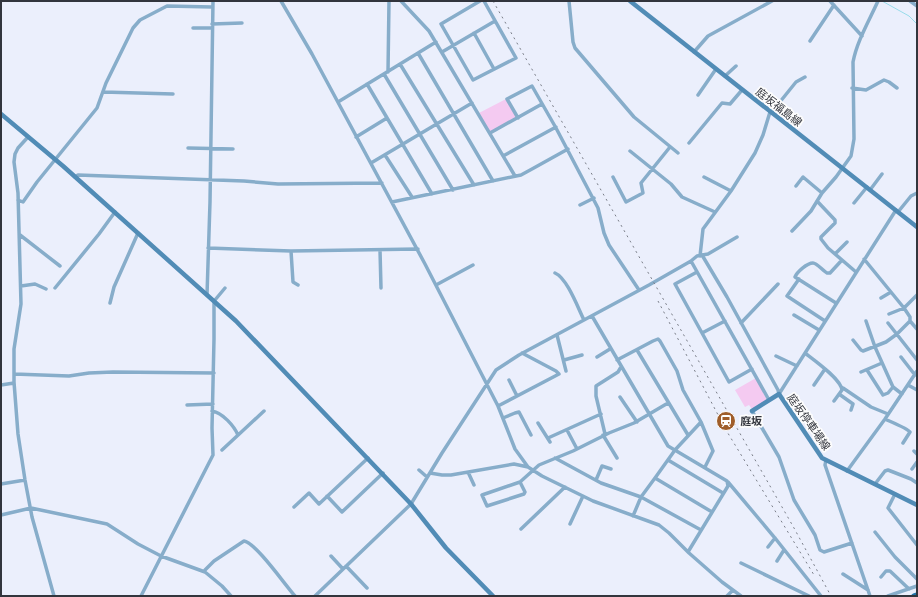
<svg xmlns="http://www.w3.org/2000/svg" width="918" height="597" font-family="Arial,'Noto Sans JP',sans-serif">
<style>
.green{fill:#f4caf1}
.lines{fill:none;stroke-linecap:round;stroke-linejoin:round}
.stream{stroke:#98dbea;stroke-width:1}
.street{stroke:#87adca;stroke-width:3.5}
.secondary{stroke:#518cb6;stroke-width:4.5}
.primary{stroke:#2173a7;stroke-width:5.5}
.rail{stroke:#7a7e88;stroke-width:1;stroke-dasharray:2 4;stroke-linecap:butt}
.labels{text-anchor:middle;stroke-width:3.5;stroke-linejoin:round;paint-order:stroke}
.street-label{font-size:11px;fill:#32353d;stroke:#fdfdfd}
.poi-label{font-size:11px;font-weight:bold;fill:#32353d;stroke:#fdfdfd;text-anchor:start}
</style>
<rect width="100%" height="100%" fill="#ebeffc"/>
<path class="green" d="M506 99 516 117 490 132 479 113Z
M756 378 767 400 752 409 749 405 745 407 735 390Z"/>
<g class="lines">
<path class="stream" d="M882 1 909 16 917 24"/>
<path class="street" d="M281 1 312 54 425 264 498 406 515 449 528 467
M401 1 429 31 515 176
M480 1 441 24 473 80 516 58 484 1
M569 1 573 42 575 48 634 117 678 153
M830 1 862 36
M910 1 917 6
M212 24 242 23
M193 28H212
M474 33 494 69
M810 41 834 5
M442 52 495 21
M694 52 708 36 772 1
M418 53 493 181
M400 64 474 185
M388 72 389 1
M384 74 453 190
M725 76 736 66
M367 84 432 194
M852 88 866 90 884 80 889 82 897 88
M103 92 173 94
M698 95 716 69
M338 102 436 42
M771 113 796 82 805 77
M518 118 507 99 532 86 556 128 598 208 604 233 609 245 639 290
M490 133 542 104
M28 137 18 148 15 154 14 162 18 193 21 304 14 349V382L18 434 25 480 32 517 54 596
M356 137 387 118
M689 143 722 103 730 104 742 90
M188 148 233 149
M630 151 671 184 682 197 715 212
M385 155 412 197
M503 156 556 127
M371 163 472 103
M75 177 78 175 244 181 278 184 382 183
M613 177 626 202 643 193 641 183 670 147
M704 177 731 191
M796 186 803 177 822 193
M870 190 882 174
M18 200 23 202 37 182 97 108 106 83 133 28 140 20 167 6 212 7
M817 201 835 220V223L821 237V239L828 248 856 272
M392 202 521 175 532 169 568 149
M854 203 867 187
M580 205 594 198
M898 212 911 196 917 193
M792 231 811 211 822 193 836 177 851 156 854 139 853 62C857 41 869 21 878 1
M20 235 60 266
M208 248 291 251 418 249
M380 250 381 288
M291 251 293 282 298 285
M835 254 847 242
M702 255 727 297 778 390 779 394
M700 256 703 229 731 191 755 153 763 135 770 112
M864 259 904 308 910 317V321
M691 261 697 256 708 254 737 237
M697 272 675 284 729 382 752 369
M555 273C567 278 578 308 584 320
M799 279 787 296 825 321
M436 285 473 265
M21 286 35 284 46 289
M55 288 99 234 115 212
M207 295 210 202 213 1
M881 298 891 292
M110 303 114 287 138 233
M836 303 795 277C797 272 807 263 813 263 817 263 823 271 827 273H830L842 260
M889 314 904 308 917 295
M794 315 819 330
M592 316 668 446 727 481 728 486 688 552
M866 321 875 347 893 387 902 394
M741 323 778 284
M888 323 917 360
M702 333 725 321
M557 335 566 371
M853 340 861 350 863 351 886 342 897 334 910 321 917 329
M637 350 688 435
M805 353C814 360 841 379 842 390L834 401
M776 356 797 366
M597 357 610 349
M901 357 915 375
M564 360 582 355
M617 360 653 341 658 339 660 341 677 371 683 390 701 422 713 451 705 467
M867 370 883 395 888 393 893 387
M861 372 882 363
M14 374 69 376 89 373 113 372 214 373
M509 380 517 396
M1 385 14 383
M814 385 825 369
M908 385 917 390
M843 388 871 407 888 414
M779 394 896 210
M839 394 853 404 851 410
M620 397 637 422
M187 405 213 404
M498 406 559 374 556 371 522 353
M212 411C223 413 234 426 238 435
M752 411 779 457 794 500 815 535 820 550 824 552 852 543
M503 418 515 413 519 412 531 435
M885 419C891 422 907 428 910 432L903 443
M538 423 550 442
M567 430 577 449
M605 434 596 396V386L618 372 621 367
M603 435 617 458
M548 438 601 414
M222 450 264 411
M914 451 917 454
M555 458 601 483 641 497 701 530
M668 460 723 493
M826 460 825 465 870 596
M912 469 917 462
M419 470 427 477
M847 471 885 419 917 371
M468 472 474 485
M430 473 442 475H451L514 464 528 467 542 476 593 501 659 525 669 533 689 553 722 582 741 596
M655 478 712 512
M596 480 602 466 611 469
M520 482 525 492 524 494 487 506 482 495 520 482 539 465 573 451 609 433 634 423 668 403
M728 482 775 538 821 596
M1 484 25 480
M875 484 885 471 888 470 911 479 917 483
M895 494 888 508 917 545
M327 496 342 512 383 473
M294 507 309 493 319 504 368 458
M1 515 31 508 107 524 138 544 161 556 205 572
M633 516 641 497 655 478 675 450 701 422
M570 524 583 496
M521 529 565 487
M875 532 895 557 917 579
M768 547 775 538
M331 556 343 569
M777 561 784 550
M741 563 809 596
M346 566 367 588
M843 574 868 590
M881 577 886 571H890L909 589
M141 596 213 455 212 428 214 339V304L215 300 225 288
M231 596 222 586 205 572V570L214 561 244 541C256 543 285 585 295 596
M315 596 411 504 442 453 496 370 519 355 649 285 691 261 769 400
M727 596 733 590
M888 596 917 586"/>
<path class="secondary" d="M630 1 917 227
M1 114 63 166 236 321 411 504 446 548 493 596
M752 411 779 394 822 458 917 505"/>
<path class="primary" d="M914 596 917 595"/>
<path class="rail" d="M493 1 794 528 831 596
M658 301 726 430 814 575"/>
</g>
<defs>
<symbol id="station-disc" viewBox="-11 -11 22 22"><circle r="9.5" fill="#9f5d2a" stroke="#fdfdfd"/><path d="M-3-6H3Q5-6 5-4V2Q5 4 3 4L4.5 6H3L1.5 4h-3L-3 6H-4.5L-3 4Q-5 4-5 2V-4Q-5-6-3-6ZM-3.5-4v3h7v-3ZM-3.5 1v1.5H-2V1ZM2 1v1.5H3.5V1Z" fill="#fff"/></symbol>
</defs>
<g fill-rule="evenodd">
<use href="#station-disc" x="715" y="410" width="22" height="22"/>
</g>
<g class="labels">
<g class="street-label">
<text transform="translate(779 107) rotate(38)" y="4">庭坂福島線</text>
<text transform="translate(809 422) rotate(55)" y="4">庭坂停車場線</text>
</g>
<g class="poi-label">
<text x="740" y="425">庭坂</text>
</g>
</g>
<rect width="918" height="597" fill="none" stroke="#32353d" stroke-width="4"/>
</svg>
